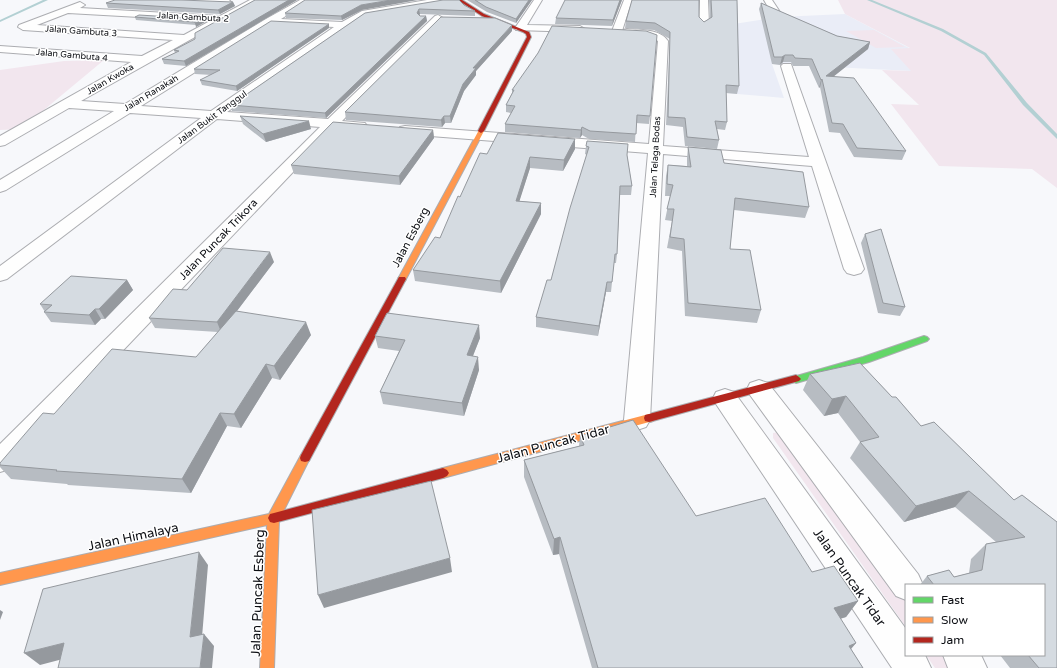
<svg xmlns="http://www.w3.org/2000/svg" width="1057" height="668" font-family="'Varela Round',sans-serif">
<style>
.built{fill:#eaedf7}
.green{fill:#f2e6ee}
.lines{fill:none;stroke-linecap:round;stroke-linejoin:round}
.stream{fill:#b3d0d3;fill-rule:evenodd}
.street-casing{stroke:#acadb1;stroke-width:2}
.fast-casing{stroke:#acadb1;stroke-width:2}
.slow-casing{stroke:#acadb1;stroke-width:2}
.jam-casing{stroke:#acadb1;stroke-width:2}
.street{fill:#fefefe;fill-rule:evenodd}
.fast{fill:#63d668;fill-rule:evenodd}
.slow{fill:#ff974d;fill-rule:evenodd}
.jam{fill:#b3261e;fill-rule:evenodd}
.wall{fill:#b7bcc2}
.shaded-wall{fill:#95999e}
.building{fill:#d5dbe1;stroke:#95999e}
.labels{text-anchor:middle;stroke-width:3;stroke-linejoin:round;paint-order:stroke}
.far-street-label{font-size:9px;fill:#0c0e13;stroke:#fff}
.street-label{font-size:11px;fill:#0c0e13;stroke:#fff}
.near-street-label{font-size:13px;fill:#0c0e13;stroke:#fff}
</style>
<rect width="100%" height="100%" fill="#f7f8fb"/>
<path class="built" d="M845 14 911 49H892L912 71 772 64 784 98 726 93V96L675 91 734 24 779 17Z"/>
<path class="green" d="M838 0H1057V188L1032 169 939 166 891 104 919 105 882 70 911 71 891 49 910 48 845 14Z
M874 30 905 47 876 48 846 31Z
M104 60 21 129 0 130V70L64 61Z
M779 432 784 435 906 601V627L773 438V433Z
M926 655H945L955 668H935Z"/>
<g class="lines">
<path class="stream" d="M43 0H48L0 22V20Z
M867 0H872L943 29 986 53 1027 103 1057 134V139L1023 105 984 55 941 31Z"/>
<defs>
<path id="street" d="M179 0H229L231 2 226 5 183 3Z
M250 0H261L81 101 125 104 266 19 300 0H311L281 19 342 22 362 11 427 0H447L443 3 365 16 227 112 328 119 435 16 438 15 443 18 342 121 365 123 367 126 365 129 360 130 335 128 10 469 0 472V444L320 127 217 119 7 279 0 281V266L201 118 130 113 6 190 0 192V180L114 111 69 108 5 145 0 146V136L131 62 0 52V46L142 56 173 40 23 30 18 27 19 25 80 2 85 5 80 8 220 16ZM68 13 210 21 184 35 37 25ZM272 24 334 27 211 111 141 106Z
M534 0H542L527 25 580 26 585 29 580 32 516 30 515 28Z
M624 0H632L622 31 617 34 612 31Z
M700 0H708L709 24 704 27 699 24Z
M764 0H772L780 12 778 14H772Z
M627 29C641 30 660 29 668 41L663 146 809 157 781 66 783 64H791L864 269 861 273 854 275 847 273 844 269 812 166 663 154 650 420 646 427 637 430 628 427 624 420 648 153 405 134 400 133 398 130 400 127 405 126 649 144 658 41C649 33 634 37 623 34L622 32 623 30Z
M759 380 768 383 918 574 923 585H906V600L896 596 750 395 747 389 750 383Z
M725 389 734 392 906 629V655H925L931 668H892L716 404 713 398 716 392Z
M943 655H981L987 668H948Z"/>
<path id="fast" d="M924 336 927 337 929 339 927 341 869 362 796 383 793 381 791 379 793 377 863 357Z"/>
<path id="slow" d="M479 130 484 131 406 279 405 281H399L398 279Z
M649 414 653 415 654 418 653 421 443 478 439 476 437 473 439 470 443 468Z
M305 454 309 455 310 458 279 520 274 668H260L267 525 0 585V573L269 514 301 455Z"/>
<path id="jam" d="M458 0H462L484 14 529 32 531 37 484 131 481 133 478 131 527 37 526 34 523 32 482 16Z
M399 277H405L406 279 309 461 305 462 301 461 300 458 301 455Z
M796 375 799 377 801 379 799 381 649 422 645 421 644 418 645 415 649 414Z
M443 468 447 470 449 473 447 476 443 478 274 523 270 522 268 518 270 514 274 513Z"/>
</defs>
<use href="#street" class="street-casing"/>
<use href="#fast" class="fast-casing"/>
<use href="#slow" class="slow-casing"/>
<use href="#jam" class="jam-casing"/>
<use href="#street" class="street"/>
<use href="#fast" class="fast"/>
<use href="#slow" class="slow"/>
<use href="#jam" class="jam"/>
</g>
<path class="wall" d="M255 0H297L186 66 164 64 162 59 175 53 174 50 195 39Z
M467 0H532L516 23 487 12Z
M622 0 612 26 555 24 556 18Z
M709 0H737L739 86 737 94 726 93 727 122 725 130 717 129 719 140 717 149 685 146 683 127 666 125 670 39 654 30 625 28 626 21 699 17 704 22 710 18Z
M233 2 235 6 220 14 108 8 106 3Z
M761 3 837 36 870 42 868 49 833 77 906 151 902 160 854 157 840 133 829 132 820 87 819 88 809 66H793L791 62H783L780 65 772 64 759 9Z
M464 5 475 11V16L420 14 419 15 420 16H426L427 21 326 118 232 111 231 105 365 13Z
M362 10 342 20 286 18 285 13Z
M135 17 204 19 205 22 196 27V25L136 20Z
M329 28 237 91 202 85 200 80 212 75 195 74 194 69Z
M512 31 476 71V75L464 91 451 123H445L442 127 346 120 345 112H346V111Z
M512 90 650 116 649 124 636 123 635 142 589 139 582 135 580 138 505 132V124L511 113 506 112V105L512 93Z
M240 116 311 129 266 142 243 124Z
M433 130 434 138 400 185 294 174 291 165Z
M575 139V149L563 171 530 168 519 201 541 203V214L501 293 415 281 413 270 440 238 460 197 487 154Z
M586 146 627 155 632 186 631 195H620L617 254 616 263H614L611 292H606L598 336 536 327V317L551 280 587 155 585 154Z
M688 147 724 163 809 207 805 218 734 210 730 249 761 310 757 323 685 316 682 251 667 248 672 221 665 220 670 196H665L666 176 668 165 687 166V158Z
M865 234 905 307 900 316 878 313 861 243Z
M274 262 237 311 311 335 280 380 272 378 241 428 227 426 191 493 68 485 67 484 11 479 0 467V463L196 357 218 332 155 328 149 318 187 290Z
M127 280 133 290 105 319H101L95 325 51 322 44 312H45L40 304Z
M375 336 480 338 473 356 479 370 464 416 383 404 380 392 399 351 378 348Z
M860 363 892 397H896L921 426 934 422 1014 500 1022 495 1057 522V668H1010L1000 655H1044V585H920L927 576 949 570 954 577 969 573 971 559 986 544 996 542 955 507 904 522 850 458 860 442 838 413 824 416 803 390 810 374Z
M580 436 696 516 812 572 858 601 846 617 840 619 856 643 851 649 863 668H592L559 554 553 555 524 477V460L579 446Z"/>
<path class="shaded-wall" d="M289 0H297L186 66 184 61Z
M391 0H418L362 10 342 20 341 16 361 5Z
M529 0H532L516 23V19Z
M620 0H622L612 26 613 20Z
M233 2 235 6 220 14 218 10Z
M419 9 420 14 418 18 417 13Z
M426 16 427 21 326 118 325 113Z
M204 19 205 22 196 27 195 23Z
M329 24V28L237 91 236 86Z
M512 25V31L476 71V75L464 91 451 123 450 116 463 84 473 68Z
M870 42 868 49 824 84 826 76Z
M785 55 783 62 780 65 782 57Z
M822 79 820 87 819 88 821 80Z
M444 116 445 123 442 127 441 120Z
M309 121 311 129 266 142 263 134Z
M582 127V135L580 138 581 130Z
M433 130 434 138 400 185 399 176Z
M575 139V149L563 171 564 160Z
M530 157V168L516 212V201Z
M541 203V214L501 293 500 281Z
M270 252 274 262 221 332 217 322Z
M127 280 133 290 105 319 99 309Z
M607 282 606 292 598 336 599 326Z
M95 309 101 319 95 325 89 315Z
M306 322 311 335 280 380 274 366Z
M479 325 480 338 468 368 467 355Z
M478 357 479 370 464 416 462 403Z
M266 364 272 378 241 428 234 414Z
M846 396 838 413 824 416 832 399Z
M220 413 227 426 191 493 182 479Z
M969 491 955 507 904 522 916 506Z
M560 537 559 554 553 555 554 539Z
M199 552 208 565 201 649 190 637Z
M450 558 452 572 324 608 318 595Z
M858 601 846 617 822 624 834 608Z
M0 610 3 612 0 620Z
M204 634 214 646 212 668H200Z
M64 643 78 655 40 665 24 653Z
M856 643 843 658 849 646Z"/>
<path class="building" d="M115 0H181L233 2 218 10 106 3Z
M255 0H289L184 61 162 59 179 51 174 50 195 39V33Z
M305 0H391L361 5 341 16 285 13Z
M443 0H459L464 5 475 11 419 9 417 13 420 16H426L325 113 231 105 365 13Z
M475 0H529L516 19 486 7Z
M565 0H620L613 20 556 18Z
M632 0H699V17L704 22 712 17 711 0H737L739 86 726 85 727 122 715 121 719 140 687 137 685 118 668 117 670 32 655 23 626 21Z
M761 3 837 36 870 42 826 76 854 78 906 151 857 148 843 124 832 123 822 79 821 80 812 59 795 58 793 55H785L782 57H774Z
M139 15 204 19 195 23V22L135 17Z
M441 17 495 18 512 25 473 68H476L463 84 450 116H444L441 120 345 112 347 110 346 111Z
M271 21 329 24 236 86 200 80 220 70 194 69Z
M552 26 646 31 657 35 650 116 637 115 636 134 590 131 582 127 581 130 505 124 515 106 506 105 514 90H512L538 53Z
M240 116 309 121 263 134Z
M333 122 433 130 399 176 291 165Z
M498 133 575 139 564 160 530 157 516 201 541 203 500 281 413 270 435 237 440 238 458 196 460 197 480 153 487 154Z
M587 141 628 144 627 155 632 186H620L617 254H615L612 282H607L599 326 536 317 547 280H551L570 208 589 147 586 146Z
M688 147 721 150 724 163 803 172 809 207 735 198 730 249 750 250 761 310 688 303 684 239 670 237 674 209H667L673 185 667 184 668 165 691 167Z
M881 229 905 307 883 303 865 234Z
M223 248 270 252 217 322 149 318 173 289 187 290Z
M71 276 127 280 99 309H95L89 315 44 312 52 305 40 304Z
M236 311 306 322 274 366 266 364 234 414 220 413 182 479 56 471 57 470 0 465V463L43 413 54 414 112 349 196 357Z
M387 313 479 325 467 355 478 357 462 403 380 392 405 340 375 336Z
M860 363 892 397H896L921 426 934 422 1014 500 1022 495 1057 522V668H1039L1028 655H1044V585H934L927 576 949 570 954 577 982 570 986 544 1025 537 969 491 916 506 860 442 879 437 846 396 832 399 810 374Z
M633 420 696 516 765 498 812 572 834 566 858 601 834 608 856 643 849 646 863 668H598L560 537 554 539 524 460 584 445 580 436Z
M431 481 450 558 318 595 312 510Z
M199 552 190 637 204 634 200 668H58L64 643 24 653 43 589Z"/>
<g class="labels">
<g class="far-street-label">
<text transform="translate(193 17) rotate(3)" y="3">Jalan Gambuta 2</text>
<text transform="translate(81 31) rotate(4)" y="3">Jalan Gambuta 3</text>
<text transform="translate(72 55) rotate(5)" y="3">Jalan Gambuta 4</text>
<text transform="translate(110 79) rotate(-30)" y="3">Jalan Kwoka</text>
<text transform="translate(151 93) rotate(-31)" y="3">Jalan Ranakah</text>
<text transform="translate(212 117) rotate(-36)" y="3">Jalan Bukit Tanggul</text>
<text transform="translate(655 157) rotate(-87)" y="3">Jalan Telaga Bodas</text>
</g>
<g class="street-label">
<text transform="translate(410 237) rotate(-62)" y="4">Jalan Esberg</text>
<text transform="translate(218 239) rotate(-46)" y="4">Jalan Puncak Trikora</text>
</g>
<g class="near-street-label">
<text transform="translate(553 443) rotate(-15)" y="5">Jalan Puncak Tidar</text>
<text transform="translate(133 536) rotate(-12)" y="5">Jalan Himalaya</text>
<text transform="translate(850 577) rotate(55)" y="5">Jalan Puncak Tidar</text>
<text transform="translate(257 593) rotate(-88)" y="5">Jalan Puncak Esberg</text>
</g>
</g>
<rect x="905" y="584" width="140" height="72" fill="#ffffff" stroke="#9e9fa1"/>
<rect x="913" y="597" width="20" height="6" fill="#63d668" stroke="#9e9fa1"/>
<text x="941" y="604" font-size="12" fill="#0c0e13">Fast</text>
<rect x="913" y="617" width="20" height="6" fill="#ff974d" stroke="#9e9fa1"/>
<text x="941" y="624" font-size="12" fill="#0c0e13">Slow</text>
<rect x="913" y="637" width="20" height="6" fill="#b3261e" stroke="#9e9fa1"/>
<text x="941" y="644" font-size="12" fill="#0c0e13">Jam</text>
</svg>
